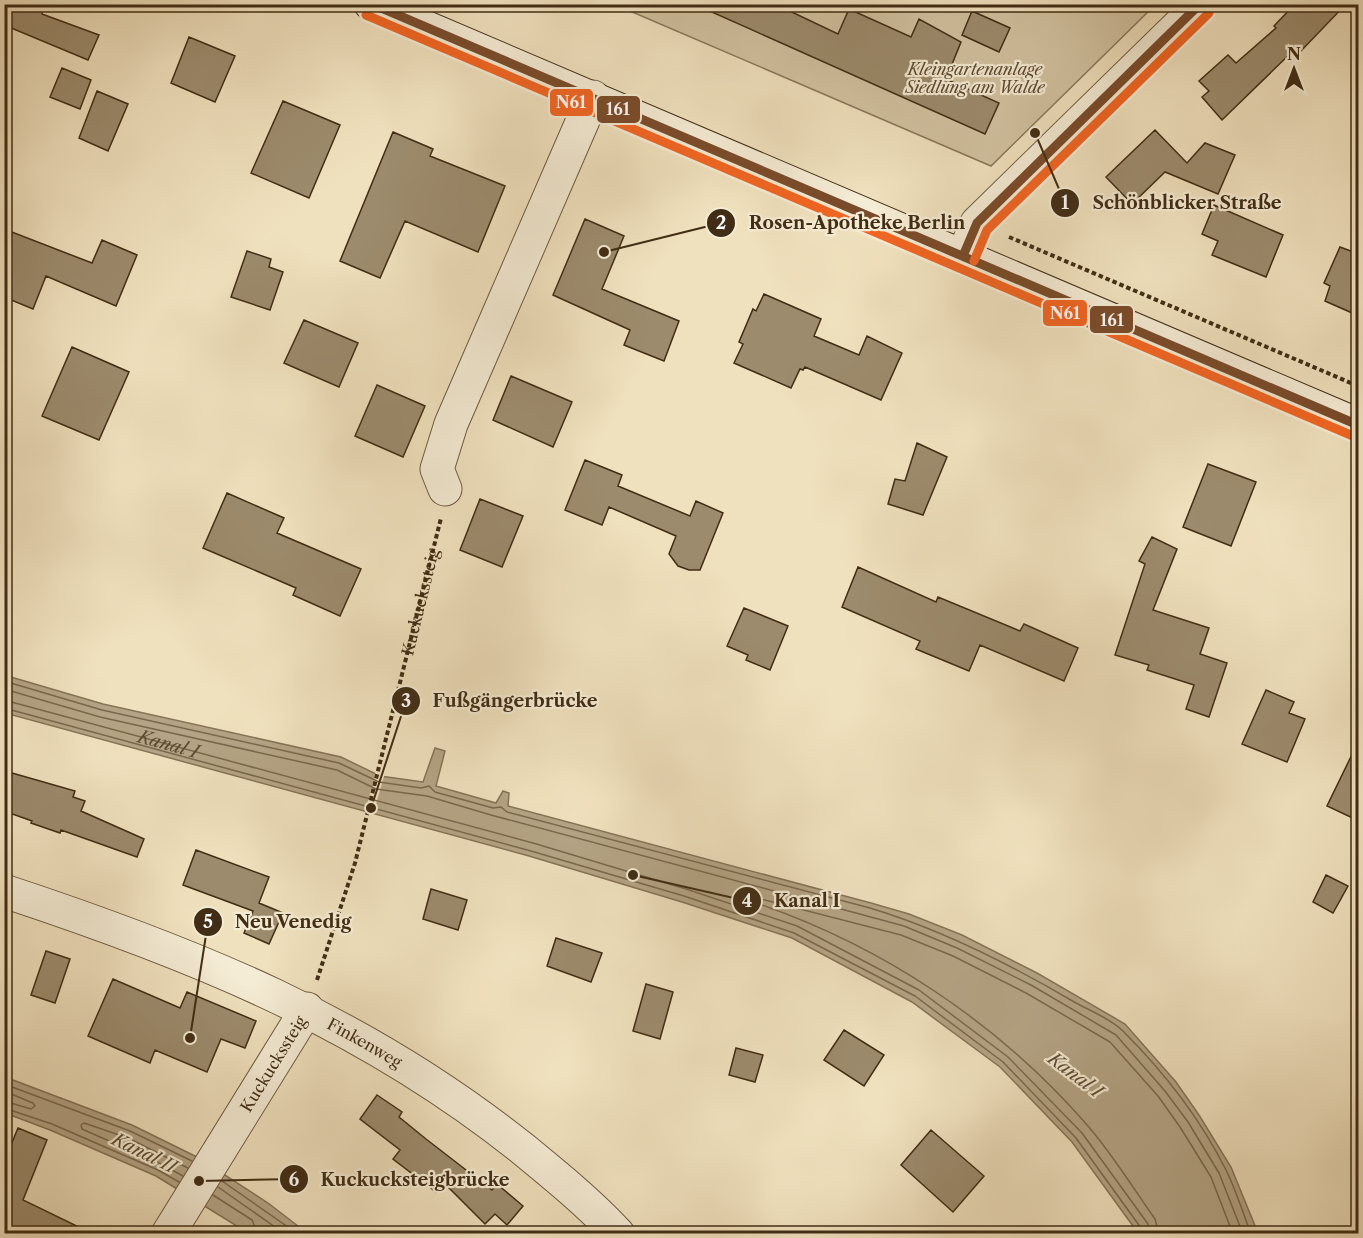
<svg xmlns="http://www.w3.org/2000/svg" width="1363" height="1238" font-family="'Libre Caslon Text',serif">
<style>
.green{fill:#d2c2a1;stroke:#8a785b;stroke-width:1.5}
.water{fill:#b4a485;stroke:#867458;stroke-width:1.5}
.pier{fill:#f0e1be}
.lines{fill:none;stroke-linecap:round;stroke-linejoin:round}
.shore{stroke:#7a684d;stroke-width:1.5}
.building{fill:#9c8b6d;stroke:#412d15;stroke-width:1.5}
.minor-casing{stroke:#6d5a3f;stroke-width:35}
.tertiary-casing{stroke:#6d5a3f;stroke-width:35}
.secondary-casing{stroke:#412d15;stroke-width:35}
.path{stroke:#412d15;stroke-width:4;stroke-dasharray:4.5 3;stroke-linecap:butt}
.minor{stroke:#f5ecd5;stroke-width:33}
.tertiary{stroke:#f5ecd5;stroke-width:33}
.secondary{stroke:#f5ecd5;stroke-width:33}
.bus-1-casing{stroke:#f5ecd5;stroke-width:14}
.bus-2-casing{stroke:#f5ecd5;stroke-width:14}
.bus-1{stroke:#7a4b2a;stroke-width:9}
.bus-2{stroke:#f26522;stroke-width:9}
.labels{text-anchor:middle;stroke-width:4.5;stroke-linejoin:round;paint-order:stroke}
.park-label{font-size:16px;font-style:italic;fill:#5e4b31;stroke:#f5ecd5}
.street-label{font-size:16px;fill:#412d15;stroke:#f5ecd5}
.water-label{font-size:18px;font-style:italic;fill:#5e4b31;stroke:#f5ecd5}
.leader{fill:none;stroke:#412d15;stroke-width:2}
.callout-dot{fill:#412d15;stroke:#f5ecd5;stroke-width:2}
.mark-label{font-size:18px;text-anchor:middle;font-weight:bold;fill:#fff}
.callout-label{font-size:18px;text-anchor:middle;font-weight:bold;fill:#412d15;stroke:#f5ecd5;stroke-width:4.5;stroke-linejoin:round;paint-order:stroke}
.line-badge{stroke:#f5ecd5;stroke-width:2}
.badge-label{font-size:16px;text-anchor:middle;font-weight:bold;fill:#fff}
</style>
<rect width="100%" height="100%" fill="#f0e1be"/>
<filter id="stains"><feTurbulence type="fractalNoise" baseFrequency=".00333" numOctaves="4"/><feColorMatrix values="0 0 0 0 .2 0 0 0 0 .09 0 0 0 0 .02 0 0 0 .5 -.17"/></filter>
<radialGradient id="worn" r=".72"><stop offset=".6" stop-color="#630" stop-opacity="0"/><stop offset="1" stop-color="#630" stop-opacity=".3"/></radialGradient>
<path class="green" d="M616 5H1155L991 166Z"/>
<path class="water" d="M4 675 103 704 341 757 380 776 423 782 435 748 445 751 436 786 496 803 503 791 509 793 508 806 871 903 909 914 962 935 1037 973 1125 1024 1176 1082 1199 1115 1231 1167 1258 1233H1138L1072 1142 1000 1067 912 1002 792 938 682 902 529 856 5 713Z
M5 1077 132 1125 197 1157 268 1203 307 1233H248L156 1176 50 1130 5 1113Z"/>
<path class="pier" d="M376 771 385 773 372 818 364 816Z"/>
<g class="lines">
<g class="shore">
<path d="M4 681 102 710 339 763 379 782 421 788 429 786 435 792 493 808 501 807 507 812 870 908C943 930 1010 964 1076 1003 1091 1011 1111 1019 1123 1031 1163 1071 1201 1120 1226 1170 1236 1190 1243 1213 1251 1234"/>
<path d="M4 689 100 717 337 770 376 789 427 796 491 815 867 916 904 926 957 948 1031 985 1116 1035 1165 1091 1188 1122 1219 1173 1243 1234"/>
<path id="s1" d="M4 700 533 843 686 889 797 926 919 990 1008 1057 1082 1133 1148 1224 1150 1234"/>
<path d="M4 708 531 851 684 896 794 933 915 996 1003 1062 1076 1138 1141 1228 1143 1234"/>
<path d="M4 1084 130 1131 192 1161"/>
<path d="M4 1091 33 1103 35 1106 31 1109 4 1101"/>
<path d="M4 1108 52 1124 158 1170 179 1182"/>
<path d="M183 1176 161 1164 82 1129 81 1125 84 1123 128 1138 188 1168"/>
<path d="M222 1181 298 1234"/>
<path d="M218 1187 285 1234"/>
<path d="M213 1195 252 1220 258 1234"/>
<path d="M1159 1234 1155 1219C1133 1188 1113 1155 1088 1126 999 1023 880 944 750 901L749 896 901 935 953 956 1026 993 1110 1042 1158 1096 1180 1127 1211 1177 1233 1234"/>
</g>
</g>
<path class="building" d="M4 4H46L42 14 99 35 88 60 4 25Z
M694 4H775L838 34 849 9 911 37 919 19 961 42 946 79 999 103 985 134Z
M1295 4H1346L1300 52 1296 48 1222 120 1202 97 1209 91 1199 81 1228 55 1236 63 1276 28 1274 26Z
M972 11 1010 28 999 52 962 35Z
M189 37 235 56 215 102 171 83Z
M62 68 91 80 80 109 50 97Z
M97 91 128 104 108 151 79 138Z
M283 101 340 125 309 198 251 173Z
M1155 130 1187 163 1205 143 1235 155 1218 194 1165 172 1132 204 1106 177Z
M393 132 433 149 430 156 505 186 478 252 405 221 380 278 340 261Z
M1214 205 1283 235 1266 277 1212 255 1218 241 1202 234Z
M585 219 624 236 602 289 679 321 664 361 624 345 630 330 553 295Z
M4 229 92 263 102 240 137 255 116 306 46 276 33 309 4 297Z
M1340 247 1359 254V316L1325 301 1330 286 1324 283Z
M247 251 271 259 269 267 283 272 270 310 231 297Z
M764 294 821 319 814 336 859 355 867 336 902 353 881 400 805 367 803 370 800 369 791 388 734 363 743 344 739 342 753 309 756 311Z
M304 320 358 343 339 387 284 363Z
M72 347 129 372 99 440 42 416Z
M511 376 572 402 553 447 493 420Z
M377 385 425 406 403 457 355 436Z
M917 443 947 457 923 515 888 504 895 479 905 481Z
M585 460 622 475 618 486 690 516 696 501 723 513 700 570H689L678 566 669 554 676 536 609 507 602 525 565 510Z
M1208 464 1256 482 1231 546 1183 527Z
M227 493 284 518 277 533 361 569 340 616 293 595 296 588 203 548Z
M480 499 523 516 502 567 460 550Z
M1152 537 1177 549 1153 610 1209 628 1200 654 1227 663 1209 717 1186 709 1194 685 1147 670 1149 665 1115 655 1145 564 1139 561Z
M858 567 936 602 938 597 1020 631 1024 624 1078 648 1064 681 980 645 969 671 916 649 920 641 842 607Z
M744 608 788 626 770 670 746 660 748 655 727 646Z
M1266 690 1294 702 1289 713 1305 719 1287 762 1242 744Z
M1359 740V821L1327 806Z
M12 773 75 791 73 797 85 801 81 811 144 839 137 857 61 830 60 833 31 823 32 821 4 811V777L10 779Z
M196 850 269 877 259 903 283 913 269 944 244 933 253 911 183 885Z
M1326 875 1348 886 1333 913 1313 902Z
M431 889 467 900 458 930 423 919Z
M556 938 602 953 591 982 547 966Z
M46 951 70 959 55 1003 31 995Z
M113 979 180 1008 187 992 256 1021 245 1048 221 1039 207 1072 155 1050 150 1063 88 1036Z
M646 984 673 992 660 1039 633 1031Z
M844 1030 884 1055 864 1086 824 1060Z
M736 1048 763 1055 755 1082 729 1075Z
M377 1095 402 1112 399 1117 426 1139 492 1190 497 1184 523 1206 507 1225 495 1214 485 1224 443 1182 436 1192 393 1159 400 1150 360 1119Z
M18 1128 47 1140 23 1200 91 1233H4V1162Z
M931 1130 984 1176 953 1212 901 1165Z"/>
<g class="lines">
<defs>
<g id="minor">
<path d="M445 489 437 469 451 424 593 97"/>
<path id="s3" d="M4 891C195 954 364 1022 523 1149 556 1176 589 1203 618 1234"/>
<path id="s4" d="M168 1234 307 1009"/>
</g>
<path id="tertiary" d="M963 256 977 223 1201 4"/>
<path id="secondary" d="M371 4 1358 425"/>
</defs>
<use href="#minor" class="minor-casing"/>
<use href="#tertiary" class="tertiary-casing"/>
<use href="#secondary" class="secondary-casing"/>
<g class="path">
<path d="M1009 237 1358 386"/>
<path id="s2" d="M317 980 355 863 441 518"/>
</g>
<use href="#minor" class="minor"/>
<use href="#tertiary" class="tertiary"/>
<use href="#secondary" class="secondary"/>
<defs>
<path id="bus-1" d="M372 4 1358 425
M963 256 977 223 1200 4"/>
<path id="bus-2" d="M366 15 1353 436
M974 261 987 230 1209 13"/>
</defs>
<use href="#bus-1" class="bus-1-casing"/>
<use href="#bus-2" class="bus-2-casing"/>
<use href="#bus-1" class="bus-1"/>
<use href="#bus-2" class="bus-2"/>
</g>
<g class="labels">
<g class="park-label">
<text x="975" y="75">Kleingartenanlage<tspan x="975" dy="18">Siedlung am Walde</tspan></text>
</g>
<g class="street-label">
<text dy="6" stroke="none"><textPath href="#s2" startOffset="392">Kuckuckssteig</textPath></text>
<text dy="6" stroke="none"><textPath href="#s3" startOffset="392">Finkenweg</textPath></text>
<text dy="6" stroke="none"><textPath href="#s4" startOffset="200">Kuckuckssteig</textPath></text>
</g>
<g class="water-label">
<text dy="6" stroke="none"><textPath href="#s1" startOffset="170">Kanal I</textPath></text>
<text transform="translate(1075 1075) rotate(37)" y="6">Kanal I</text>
<text transform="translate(144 1153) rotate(26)" y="6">Kanal II</text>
</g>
</g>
<path class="leader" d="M1035 133L1065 203M604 252L721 223M371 808L406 701M633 875L747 901M190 1038L208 922M199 1181L294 1179"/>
<g class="callout-dot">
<circle cx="1035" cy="133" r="6"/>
<circle cx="604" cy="252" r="6"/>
<circle cx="371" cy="808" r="6"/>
<circle cx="633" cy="875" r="6"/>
<circle cx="190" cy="1038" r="6"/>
<circle cx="199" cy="1181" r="6"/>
<circle cx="1065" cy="203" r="15"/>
<circle cx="721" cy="223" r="15"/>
<circle cx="406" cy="701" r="15"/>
<circle cx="747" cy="901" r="15"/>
<circle cx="208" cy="922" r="15"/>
<circle cx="294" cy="1179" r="15"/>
</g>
<g class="mark-label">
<text x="1065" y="209">1</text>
<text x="721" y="229">2</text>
<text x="406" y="707">3</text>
<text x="747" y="907">4</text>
<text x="208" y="928">5</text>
<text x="294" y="1186">6</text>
</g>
<g class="callout-label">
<text x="1187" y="209">Schönblicker Straße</text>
<text x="857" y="229">Rosen-Apotheke Berlin</text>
<text x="515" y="707">Fußgängerbrücke</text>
<text x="807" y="907">Kanal I</text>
<text x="293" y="928">Neu Venedig</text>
<text x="415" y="1186">Kuckucksteigbrücke</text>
</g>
<g class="line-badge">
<rect x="549" y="88" width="45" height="29" rx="6" fill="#f26522"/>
<rect x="596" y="95" width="45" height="29" rx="6" fill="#7a4b2a"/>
<rect x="1042" y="299" width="46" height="28" rx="6" fill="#f26522"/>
<rect x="1089" y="305" width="45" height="29" rx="6" fill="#7a4b2a"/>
</g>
<g class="badge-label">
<text x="571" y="108">N61</text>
<text x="618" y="115">161</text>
<text x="1065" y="319">N61</text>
<text x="1112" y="326">161</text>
</g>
<rect width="1363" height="1238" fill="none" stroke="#f0e1be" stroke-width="24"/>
<rect x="6" y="6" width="1351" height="1226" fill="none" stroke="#412d15" stroke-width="3"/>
<rect x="12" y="12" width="1339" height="1214" fill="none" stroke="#412d15" stroke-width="1.5"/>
<g transform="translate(1294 69)" stroke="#f5ecd5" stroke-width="4.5" paint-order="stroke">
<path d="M0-4.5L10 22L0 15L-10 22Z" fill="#412d15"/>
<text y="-9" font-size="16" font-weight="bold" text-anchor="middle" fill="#412d15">N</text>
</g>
<rect width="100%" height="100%" filter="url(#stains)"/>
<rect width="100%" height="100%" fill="url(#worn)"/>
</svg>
